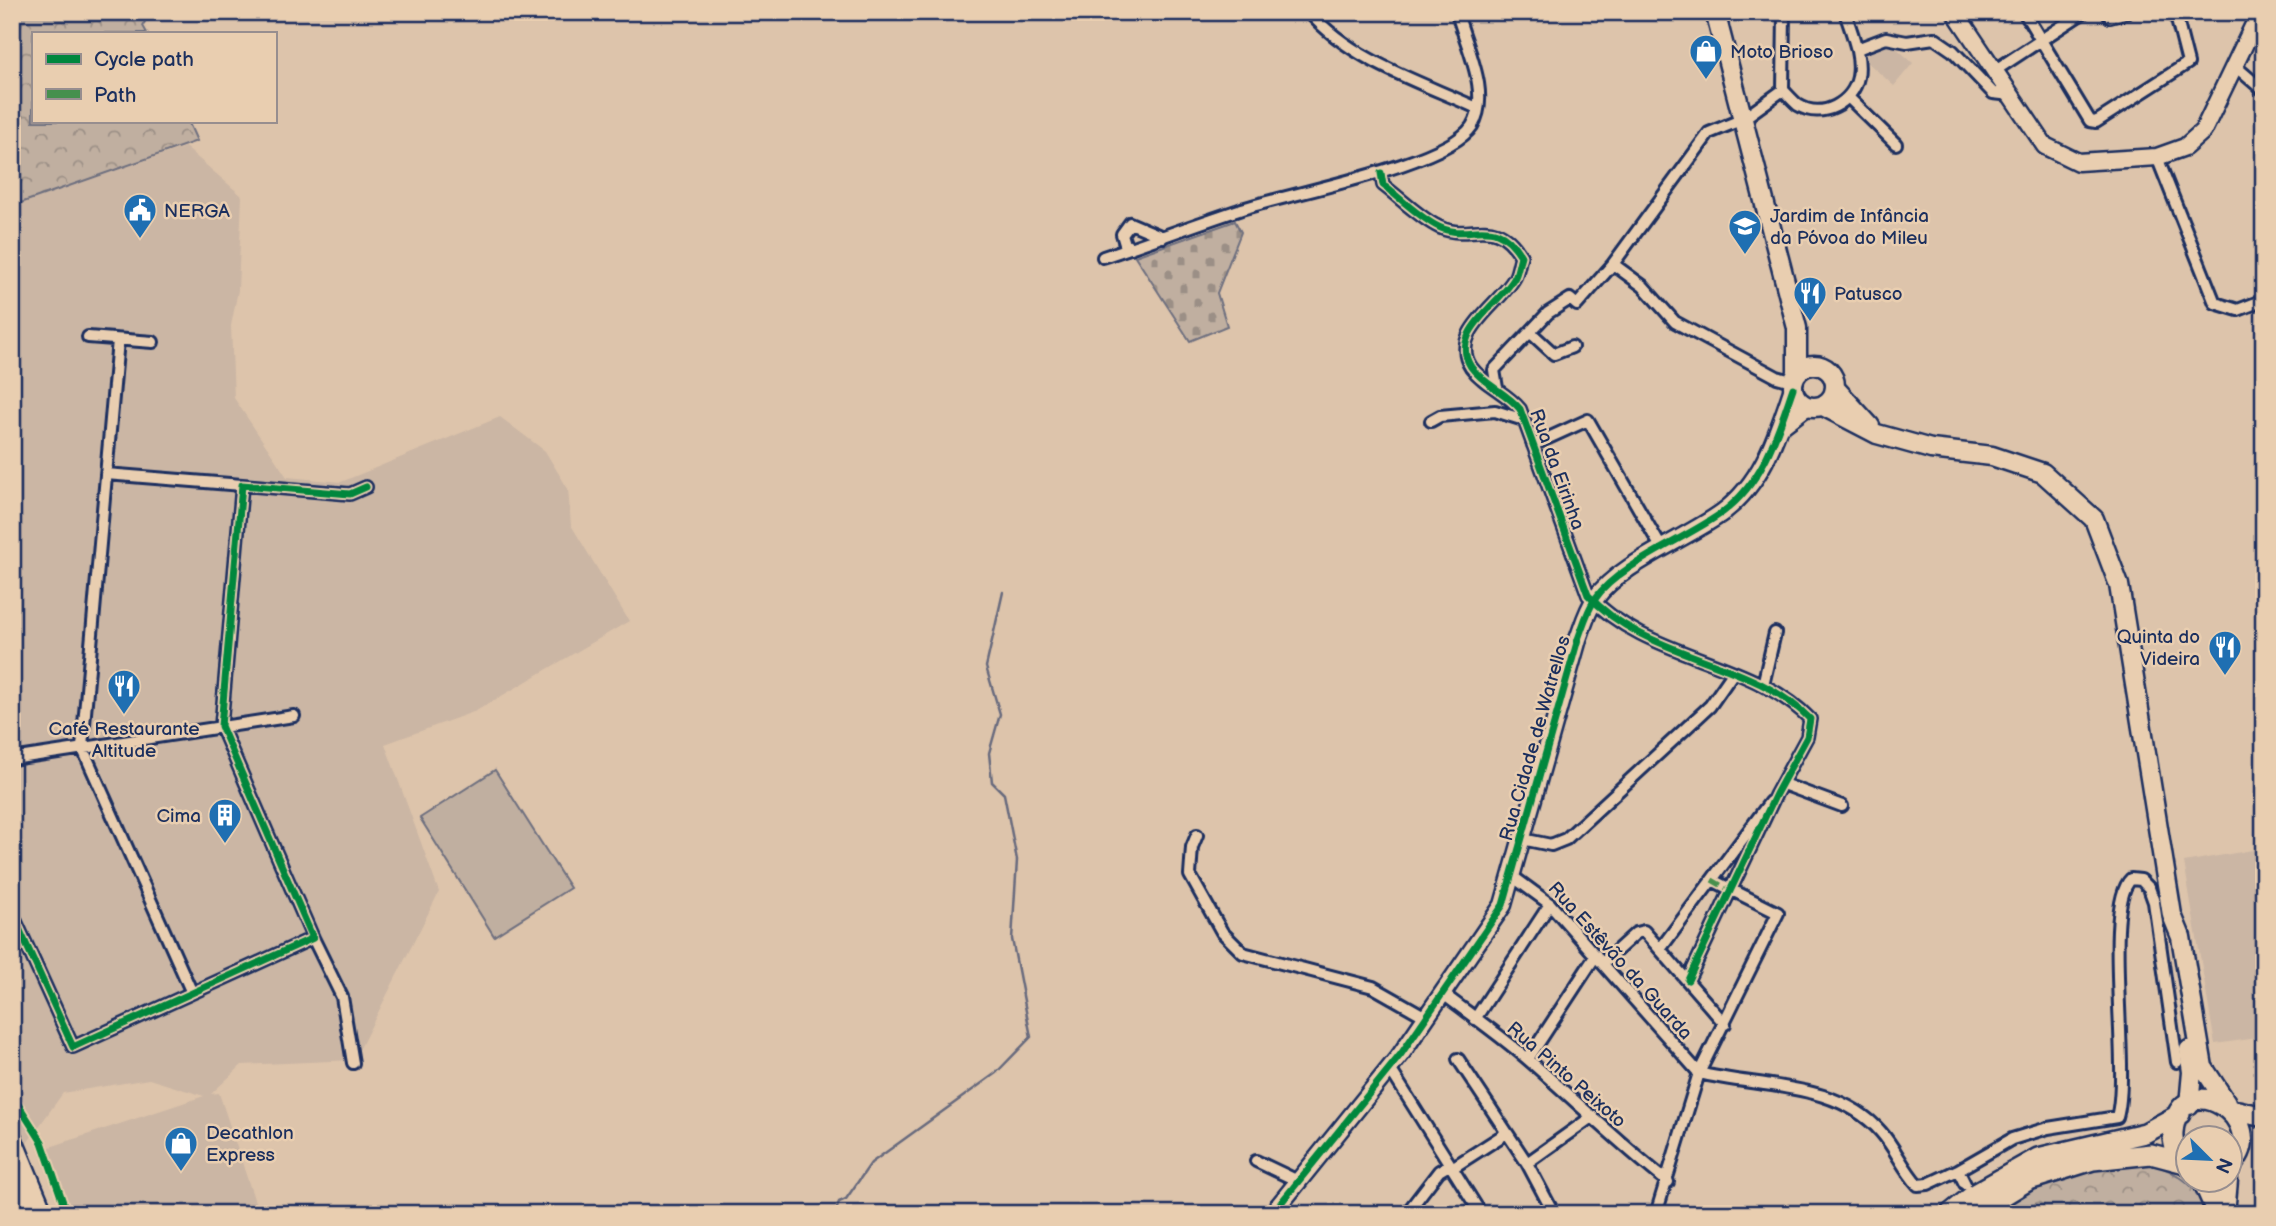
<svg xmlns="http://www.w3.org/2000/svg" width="2276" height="1226" font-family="'Balsamiq Sans',sans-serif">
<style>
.built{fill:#cbb6a4}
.forest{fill:url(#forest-crowns);stroke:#6e6f7f;stroke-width:2}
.cemetery{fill:url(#cemetery-stones);stroke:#6e6f7f;stroke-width:2}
.garden{fill:#c0afa0;stroke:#6e6f7f;stroke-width:2}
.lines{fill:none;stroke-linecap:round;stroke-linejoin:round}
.stream{stroke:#676a7d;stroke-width:2.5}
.street-casing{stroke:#1b2f5e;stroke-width:16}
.secondary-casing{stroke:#1b2f5e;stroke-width:21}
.primary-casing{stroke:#1b2f5e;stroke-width:23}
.highway-casing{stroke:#1b2f5e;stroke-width:24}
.street{stroke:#e9ceb0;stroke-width:10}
.secondary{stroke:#e9ceb0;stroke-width:16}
.primary{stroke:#e9ceb0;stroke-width:18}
.highway{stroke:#e9ceb0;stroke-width:19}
.quiet{stroke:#46904e;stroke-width:5;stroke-dasharray:10 5;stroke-linecap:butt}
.cycleway-casing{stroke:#e9ceb0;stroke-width:11}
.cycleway{stroke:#00873e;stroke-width:7}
.labels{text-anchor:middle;stroke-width:5;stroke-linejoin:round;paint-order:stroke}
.poi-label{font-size:19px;fill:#1b2f5e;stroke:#e9ceb0;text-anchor:start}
.street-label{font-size:19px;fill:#1b2f5e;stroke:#e9ceb0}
</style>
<defs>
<pattern id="forest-crowns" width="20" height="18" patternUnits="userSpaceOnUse" patternTransform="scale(1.75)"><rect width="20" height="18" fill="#c0afa0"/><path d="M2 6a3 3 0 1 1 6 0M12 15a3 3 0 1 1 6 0" fill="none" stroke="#9b8f86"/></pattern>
<pattern id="cemetery-stones" width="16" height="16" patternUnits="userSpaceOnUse" patternTransform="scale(1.75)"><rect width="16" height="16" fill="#c0afa0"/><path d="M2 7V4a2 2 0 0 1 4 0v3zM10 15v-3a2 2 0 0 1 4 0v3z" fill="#9b8f86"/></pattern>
</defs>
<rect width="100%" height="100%" fill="#ddc4ab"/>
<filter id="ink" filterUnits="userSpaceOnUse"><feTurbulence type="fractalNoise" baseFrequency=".0143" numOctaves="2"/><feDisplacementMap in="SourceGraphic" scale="14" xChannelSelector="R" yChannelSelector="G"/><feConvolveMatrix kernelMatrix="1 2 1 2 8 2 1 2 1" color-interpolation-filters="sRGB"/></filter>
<g filter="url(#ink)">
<path class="built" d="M1884 43 1894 46 1913 63 1894 86 1865 60 1871 48Z
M185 147 242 196 238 290 231 326 234 398 287 477 341 482 500 417 545 451 568 489 571 525 629 621 476 711 385 744 439 892 354 1060 242 1065 211 1094 219 1093 259 1214H65L44 1149 204 1096 149 1079 63 1093 27 1143 12 1113V206Z
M2264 848V1037L2215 1044 2184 862Z"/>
<path class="forest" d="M12 12H149L143 26 147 33H33V121H188L197 141 12 206Z
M2149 1163C2179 1172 2197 1186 2211 1214H1989L2032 1188 2095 1169Z"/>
<path class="cemetery" d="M1235 221 1241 232 1217 293 1227 326 1190 341 1135 256Z"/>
<path class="garden" d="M495 770 570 888 494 936 420 818Z"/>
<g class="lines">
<path class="stream" d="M835 1214 839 1202 846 1199 871 1163 996 1073 1031 1037 1012 939 1017 860 1004 794 992 782 989 753 1000 714 986 667 1003 592"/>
<defs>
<path id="street" d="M1309 12C1352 61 1418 81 1477 108
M2024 12 2090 121 2096 122 2188 63 2175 12
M2107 12 2110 17 2128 12
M1857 49 1886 38 1907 42 1934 38 1953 51 1993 93 2011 95
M2235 66 2264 91
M1994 71 2084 12
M1783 90C1787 94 1793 101 1798 105 1822 120 1853 103 1858 77 1862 55 1851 32 1845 12
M1848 97 1896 144
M2157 157 2215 303 2238 310 2264 300
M1381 173 1383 185C1400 198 1417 215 1435 225 1469 245 1493 210 1521 256 1519 262 1518 271 1515 277 1501 304 1448 332 1471 367 1484 385 1506 392 1520 409L1588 595C1647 660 1751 658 1810 719L1807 737 1776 794 1688 980
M1131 248 1125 244 1122 234 1130 223 1163 237
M1103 257C1149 242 1193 225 1239 210 1286 194 1447 165 1472 126 1492 93 1465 45 1457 12
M1613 264 1643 286 1675 322 1777 377 1795 382
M1530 332 1554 354 1572 347
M88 337 153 342
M118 340 82 747 192 993
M1497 388 1494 370 1548 313 1570 299 1577 305 1613 264 1709 133 1743 119 1783 90 1784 12
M1431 421 1440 416 1495 411 1524 420
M1533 445 1588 420 1662 549
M106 474 242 485
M1763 685 1775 633
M12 759 294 716
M1783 784 1842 806
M1197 835 1192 847 1190 875 1222 932 1243 953 1373 987 1426 1017
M1522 839 1551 845 1566 839 1710 706 1733 673
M1512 876 1550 904 1699 1073
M12 913 73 1047 313 938 221 726 242 485 350 494 366 487
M313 938 342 997 353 1063
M1661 948 1770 802
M1603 963 1636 933 1644 931 1725 1024
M1442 993C1472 1016 1503 1037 1531 1062 1577 1102 1620 1144 1668 1182
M1475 1019 1550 904
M1458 1059 1527 1163 1554 1214
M1528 1059 1596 955
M1390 1069 1481 1214
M1699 1073C1758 1088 1837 1081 1881 1132 1896 1149 1903 1169 1918 1185L1928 1184 1958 1170 1965 1184
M1256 1161 1298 1181
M1527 1163 1593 1116
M1452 1168 1505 1134
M1958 1170 2012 1139 2048 1128 2117 1117C2131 1070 2102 906 2131 879L2141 880 2149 888 2154 902 2177 1062
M1406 1214 1439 1171 1449 1165
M1656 1214 1699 1073 1778 913 1712 880"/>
<path id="secondary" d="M1955 12 2045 146 2078 162 2157 157 2185 147 2203 131 2260 12
M1783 425 1808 406
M1272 1214 1401 1054 1503 905 1578 639C1583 626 1587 611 1595 599 1619 564 1688 538 1723 512 1764 481 1777 434 1793 388"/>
<path id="primary" d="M1715 12 1797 328V373
M1793 386a21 21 0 1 1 42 0a21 21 0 1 1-42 0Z
M1836 389 1870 426
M1823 406 1877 434 1931 449 1992 456 2043 473 2094 519 2119 585 2172 915 2181 937 2203 1067 2226 1102
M2189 1050 2192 1072 2189 1105
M2202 1180 2217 1214
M2225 1214 2228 1180"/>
<path id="highway" d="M2238 1111 2264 1117
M12 1139 43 1214
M2188 1165C2178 1157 2172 1145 2173 1132 2180 1061 2276 1120 2230 1166
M12 1177 27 1214
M1950 1214 1976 1193 2038 1158 2145 1133 2180 1114
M1973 1214 2029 1180 2093 1160 2151 1154 2185 1163"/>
</defs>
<use href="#street" class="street-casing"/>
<use href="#secondary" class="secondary-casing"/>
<use href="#primary" class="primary-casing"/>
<use href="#highway" class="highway-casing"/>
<use href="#street" class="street"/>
<use href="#secondary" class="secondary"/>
<use href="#primary" class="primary"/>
<use href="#highway" class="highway"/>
<path class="quiet" d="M1712 880 1731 891"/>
<defs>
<path id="cycleway" d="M1381 173 1383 185C1400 198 1417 215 1435 225 1469 245 1493 210 1521 256 1519 262 1518 271 1515 277 1501 304 1448 332 1471 367 1484 385 1506 392 1520 409L1588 595C1647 660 1751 658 1810 719L1807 737 1776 794 1688 980
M12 913 73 1047 313 938 221 726 242 485 350 494 366 487
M12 1095 42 1142 67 1214
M1272 1214 1401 1054 1503 905 1578 639C1583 626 1587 611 1595 599 1619 564 1688 538 1723 512 1764 481 1777 434 1793 388"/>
</defs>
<use href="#cycleway" class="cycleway-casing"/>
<use href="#cycleway" class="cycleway"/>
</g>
</g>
<defs>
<symbol id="shop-pin" viewBox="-11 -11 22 30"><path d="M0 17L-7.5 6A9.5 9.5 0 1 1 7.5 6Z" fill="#1f6fb2" stroke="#e9ceb0"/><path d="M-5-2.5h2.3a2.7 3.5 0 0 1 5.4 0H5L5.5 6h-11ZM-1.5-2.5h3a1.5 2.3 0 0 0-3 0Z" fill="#fff"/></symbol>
<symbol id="civic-pin" viewBox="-11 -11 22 30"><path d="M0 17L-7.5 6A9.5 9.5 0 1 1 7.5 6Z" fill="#1f6fb2" stroke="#e9ceb0"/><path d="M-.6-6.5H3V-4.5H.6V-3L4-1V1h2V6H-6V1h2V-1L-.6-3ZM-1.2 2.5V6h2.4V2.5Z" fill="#fff"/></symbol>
<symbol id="school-pin" viewBox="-11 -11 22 30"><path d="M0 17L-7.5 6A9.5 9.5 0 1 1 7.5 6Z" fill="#1f6fb2" stroke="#e9ceb0"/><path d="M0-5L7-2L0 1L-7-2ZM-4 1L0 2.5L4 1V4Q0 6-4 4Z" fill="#fff"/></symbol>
<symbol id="restaurant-pin" viewBox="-11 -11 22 30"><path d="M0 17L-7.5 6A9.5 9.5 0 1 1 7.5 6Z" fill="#1f6fb2" stroke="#e9ceb0"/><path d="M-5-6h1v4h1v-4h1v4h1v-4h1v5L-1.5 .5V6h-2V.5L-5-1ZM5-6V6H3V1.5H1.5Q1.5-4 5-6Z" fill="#fff"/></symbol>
<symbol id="building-pin" viewBox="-11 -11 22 30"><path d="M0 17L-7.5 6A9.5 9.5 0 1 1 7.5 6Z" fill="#1f6fb2" stroke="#e9ceb0"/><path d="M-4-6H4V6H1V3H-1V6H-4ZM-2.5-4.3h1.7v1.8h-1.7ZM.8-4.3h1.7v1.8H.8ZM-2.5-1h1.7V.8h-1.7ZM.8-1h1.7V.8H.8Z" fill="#fff"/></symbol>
</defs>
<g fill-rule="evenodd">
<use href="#shop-pin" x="1687" y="32" width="38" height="52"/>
<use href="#civic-pin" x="121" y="191" width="38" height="52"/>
<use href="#school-pin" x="1726" y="207" width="38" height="52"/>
<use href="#restaurant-pin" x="1791" y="274" width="38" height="52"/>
<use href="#restaurant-pin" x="2206" y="628" width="38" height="52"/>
<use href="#restaurant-pin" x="105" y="667" width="38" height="52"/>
<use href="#building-pin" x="206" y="796" width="38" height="52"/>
<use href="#shop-pin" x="162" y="1124" width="38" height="52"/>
</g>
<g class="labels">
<g class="poi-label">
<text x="1730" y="58">Moto Brioso</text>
<text x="164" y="217">NERGA</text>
<text x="1770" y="222">Jardim de Infância<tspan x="1770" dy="22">da Póvoa do Mileu</tspan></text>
<text x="1834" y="300">Patusco</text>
<text x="2200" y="643" text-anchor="end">Quinta do<tspan x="2200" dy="22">Videira</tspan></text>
<text x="124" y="735" text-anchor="middle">Café Restaurante<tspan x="124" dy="22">Altitude</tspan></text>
<text x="201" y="822" text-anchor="end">Cima</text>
<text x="206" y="1139">Decathlon<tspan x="206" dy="22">Express</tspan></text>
</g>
<g class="street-label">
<text transform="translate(1558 469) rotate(70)" y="7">Rua da Eirinha</text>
<text transform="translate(1534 738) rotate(-74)" y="7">Rua Cidade de Watrellos</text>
<text transform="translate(1621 960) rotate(48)" y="7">Rua Estêvão da Guarda</text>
<text transform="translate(1567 1074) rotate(41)" y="7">Rua Pinto Peixoto</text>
</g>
</g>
<rect width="2276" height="1226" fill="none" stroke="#e9ceb0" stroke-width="42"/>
<rect x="21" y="21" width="2234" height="1184" fill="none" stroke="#1b2f5e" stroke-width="2.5" filter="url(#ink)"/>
<rect x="32" y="32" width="245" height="91" fill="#e9ceb0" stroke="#978e8f" stroke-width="2"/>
<rect x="46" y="54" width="35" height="10" fill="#00873e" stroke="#978e8f" stroke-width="2"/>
<text x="94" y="66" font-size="21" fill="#1b2f5e">Cycle path</text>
<rect x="46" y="89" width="35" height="10" fill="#46904e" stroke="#978e8f" stroke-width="2"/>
<text x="94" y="102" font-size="21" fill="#1b2f5e">Path</text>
<g transform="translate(2209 1159) rotate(114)"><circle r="33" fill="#e9ceb0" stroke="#978e8f" stroke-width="2"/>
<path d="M0-5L12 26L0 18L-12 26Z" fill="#1f6fb2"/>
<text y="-10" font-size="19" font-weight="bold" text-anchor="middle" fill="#1b2f5e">N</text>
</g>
</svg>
